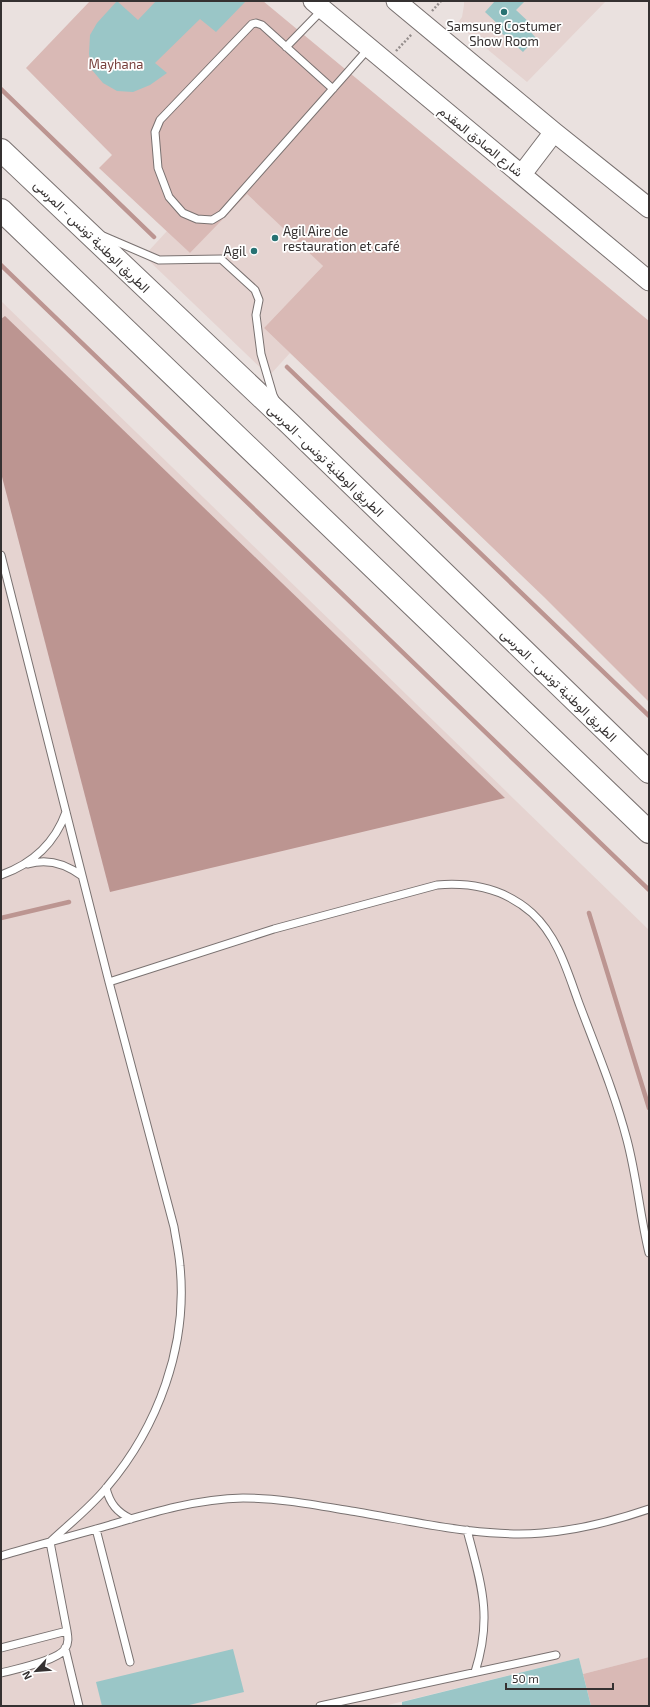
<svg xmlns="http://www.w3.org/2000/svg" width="650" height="1707" font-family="'Exo 2',Vazirmatn,sans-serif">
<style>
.built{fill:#e5d3d0}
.green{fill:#d9b9b5}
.water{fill:#bc9591}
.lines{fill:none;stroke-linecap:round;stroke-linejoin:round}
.stream{stroke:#bc9591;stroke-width:4.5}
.building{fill:#9ac6c7}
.lane-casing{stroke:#797170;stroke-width:9}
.secondary-casing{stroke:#797170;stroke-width:21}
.highway-casing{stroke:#797170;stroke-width:24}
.path{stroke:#948d8c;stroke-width:2.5;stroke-dasharray:2 2;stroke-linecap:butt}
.lane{stroke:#fff;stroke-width:7}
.secondary{stroke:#fff;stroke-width:19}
.highway{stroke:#fff;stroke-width:22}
.poi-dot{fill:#277273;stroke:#fff;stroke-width:1.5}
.labels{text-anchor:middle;stroke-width:3.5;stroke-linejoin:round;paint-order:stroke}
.poi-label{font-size:13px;fill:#353131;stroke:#fff}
.park-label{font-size:13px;fill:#78413d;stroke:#fff}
.street-label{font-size:13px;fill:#353131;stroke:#fff}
</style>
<rect width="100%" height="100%" fill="#eae1df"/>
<path class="built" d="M464 1H606L527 82 457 24 462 17 464 5Z
M246 193 323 266 264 328 290 353 269 376 144 256 167 231 190 253Z
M1 301 649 930V1657L583 1674 579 1658 384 1706H1Z"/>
<path class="green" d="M90 1H263L649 321V702L544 597 264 328 323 266 247 194 190 253 99 168 112 155 26 68Z
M649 1657V1706H591L583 1674Z"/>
<path class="water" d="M5 316 505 798 110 892 1 473V319Z"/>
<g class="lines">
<path class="stream" d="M1 89 154 237
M1 265 649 890
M287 367 649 716
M589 913 649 1108
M1 918 69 902"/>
</g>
<path class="building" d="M117 1 138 20 156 1H246L216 32 200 19 155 63 167 73 150 85 133 92 117 91 103 83 92 70 89 54 90 35 97 23Z
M495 1H525L516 10 532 25 528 29 536 38 523 52 497 29 500 26 485 12Z
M233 1649 244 1692 185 1706H102L96 1682Z
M579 1658 591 1706H402V1702Z"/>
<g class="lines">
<defs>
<path id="lane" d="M286 47 323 9
M333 89 262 25 256 23 252 24 160 120 155 132 158 168 169 197 183 213 197 219 212 220 222 214 369 48
M103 236 159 260 221 259 255 290 259 300 256 315 261 354 273 395 276 401
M1 555 109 982 174 1227C176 1240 179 1253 180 1266 188 1346 158 1427 107 1487 91 1507 69 1524 50 1542
M28 864C48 858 66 864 82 876
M1 875C32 864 55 843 66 812
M109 982 274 929 437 885C472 882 505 889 532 913 559 938 568 974 580 1006 597 1051 615 1094 627 1140 637 1178 640 1216 649 1253
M106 1488C110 1504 117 1512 131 1519
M96 1529 130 1662
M467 1530C481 1584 493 1616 475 1672
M1 1556C37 1545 73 1536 110 1525 154 1512 197 1499 243 1498 279 1498 315 1505 351 1511 413 1521 480 1538 542 1533 579 1530 614 1521 649 1509
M1 1648 67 1631
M65 1648 79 1706
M1 1673C16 1669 57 1661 65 1649 69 1643 68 1637 67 1631L50 1542
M320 1706 556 1655"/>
<path id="secondary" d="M313 1 649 281
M396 1 554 132 649 208
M522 174 554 132"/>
<path id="highway" d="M1 150 289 423 649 772
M1 210 649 832"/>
</defs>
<use href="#lane" class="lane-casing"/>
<use href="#secondary" class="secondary-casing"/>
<use href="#highway" class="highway-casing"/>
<path class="path" d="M432 11 441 1
M396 51 412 34"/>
<use href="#lane" class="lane"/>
<use href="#secondary" class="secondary"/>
<use href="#highway" class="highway"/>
</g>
<g class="poi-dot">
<circle cx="504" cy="12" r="4"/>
<circle cx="275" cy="238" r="4"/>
<circle cx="254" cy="251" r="4"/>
</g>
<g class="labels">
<g class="poi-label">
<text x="504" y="31">Samsung Costumer<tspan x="504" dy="15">Show Room</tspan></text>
<text x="283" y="236" text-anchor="start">Agil Aire de<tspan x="283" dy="15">restauration et café</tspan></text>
<text x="246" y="256" text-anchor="end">Agil</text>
</g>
<g class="park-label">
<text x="116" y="69">Mayhana</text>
</g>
<g class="street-label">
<text transform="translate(481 141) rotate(39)" y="5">شارع الصادق المقدم</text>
<text transform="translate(92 236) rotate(44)" y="5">الطريق الوطنية تونس - المرسى</text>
<text transform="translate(326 460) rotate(44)" y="5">الطريق الوطنية تونس - المرسى</text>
<text transform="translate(559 685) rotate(44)" y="5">الطريق الوطنية تونس - المرسى</text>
</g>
</g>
<rect width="650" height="1707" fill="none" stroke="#353131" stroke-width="4"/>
<g transform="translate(36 1671) rotate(244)" stroke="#ffffff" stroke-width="3" paint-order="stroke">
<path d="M0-3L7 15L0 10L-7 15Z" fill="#353131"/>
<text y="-6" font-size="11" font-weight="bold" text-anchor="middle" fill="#353131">N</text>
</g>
<path d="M506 1683v6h107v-6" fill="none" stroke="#353131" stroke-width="2"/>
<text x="512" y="1683" font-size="12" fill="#353131" stroke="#ffffff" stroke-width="3" paint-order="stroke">50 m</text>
</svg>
